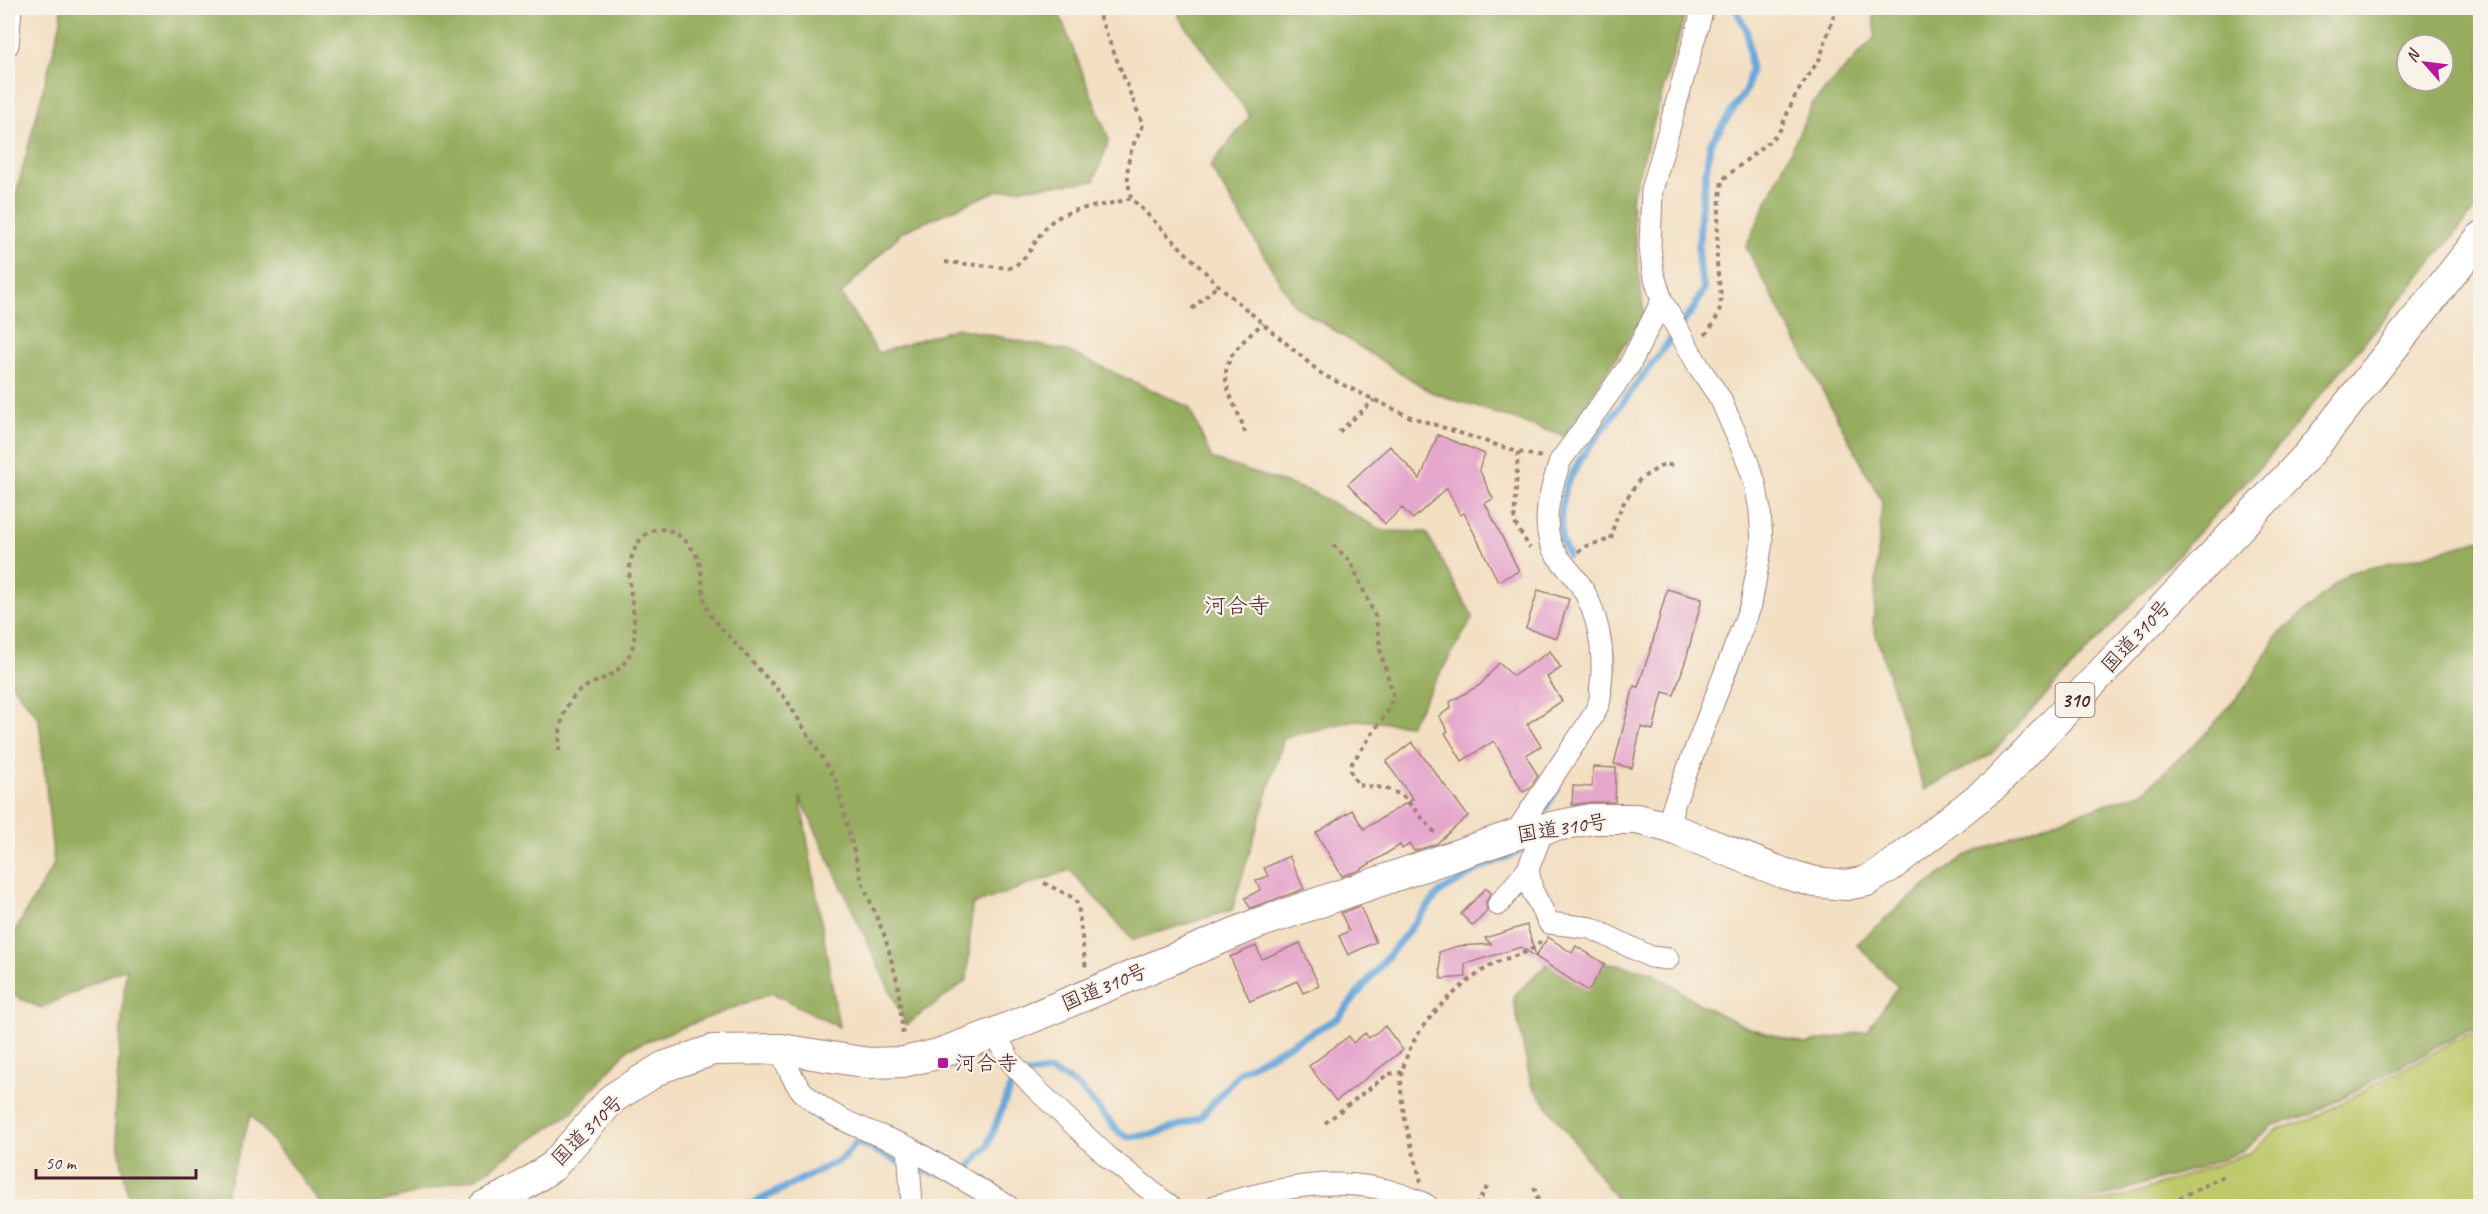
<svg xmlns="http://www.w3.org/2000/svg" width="2488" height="1214" font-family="Caveat,'Klee One',sans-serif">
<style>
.green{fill:#bdc96a;stroke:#84744a;stroke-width:1.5}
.forest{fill:#96ad5e;stroke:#706644;stroke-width:1.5;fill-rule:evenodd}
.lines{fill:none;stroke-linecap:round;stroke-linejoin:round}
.stream{stroke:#67a7da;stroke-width:7}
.building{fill:#e6a7cc}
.minor-casing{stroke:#9e7f76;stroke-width:23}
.highway-casing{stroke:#9e7f76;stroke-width:32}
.path{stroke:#9e7f76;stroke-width:4;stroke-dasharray:4.5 4.5;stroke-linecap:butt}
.minor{stroke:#fff;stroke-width:21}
.highway{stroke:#fff;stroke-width:30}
.poi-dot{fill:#b5179e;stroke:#f7f3e8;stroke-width:2}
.labels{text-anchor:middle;stroke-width:4.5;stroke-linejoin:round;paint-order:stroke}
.shield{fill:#f7f3e8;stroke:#7e5f64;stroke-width:1.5}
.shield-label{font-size:20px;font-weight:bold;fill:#4a1f2b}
.street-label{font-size:21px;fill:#4a1f2b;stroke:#f7f3e8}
.poi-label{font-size:21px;fill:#4a1f2b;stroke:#f7f3e8;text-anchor:start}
.neighbourhood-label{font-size:22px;fill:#4a1f2b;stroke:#f7f3e8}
</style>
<rect width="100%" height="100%" fill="#f7f3e8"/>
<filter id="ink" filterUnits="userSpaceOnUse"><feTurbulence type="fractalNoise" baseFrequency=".0167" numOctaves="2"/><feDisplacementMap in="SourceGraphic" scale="12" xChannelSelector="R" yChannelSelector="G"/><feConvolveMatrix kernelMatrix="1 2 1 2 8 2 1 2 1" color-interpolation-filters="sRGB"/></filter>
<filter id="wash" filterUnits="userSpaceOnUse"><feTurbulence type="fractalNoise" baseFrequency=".008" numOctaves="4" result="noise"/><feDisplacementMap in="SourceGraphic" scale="24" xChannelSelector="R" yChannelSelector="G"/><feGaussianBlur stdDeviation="1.35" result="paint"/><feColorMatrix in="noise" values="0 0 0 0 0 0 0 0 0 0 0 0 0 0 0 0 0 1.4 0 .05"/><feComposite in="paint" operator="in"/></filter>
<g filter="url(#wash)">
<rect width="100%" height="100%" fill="#f3dfc2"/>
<path class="green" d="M2469 1033 2480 1038V1197L2459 1206H2079L2135 1193 2250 1153 2277 1129 2310 1120Z"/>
<path class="forest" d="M61 8H1057L1109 140 1094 181 996 191 902 232 841 294 878 353 957 328 1067 351 1189 407 1212 459 1312 492 1384 531 1426 532 1473 617 1410 725 1355 720 1284 738 1232 910 1133 940 1070 870 972 905 967 980 906 1025 800 797 839 1027 772 993 629 1048 572 1112 476 1178 366 1206H323L251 1114 222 1206H130L114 1121 126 968 41 1008 8 993V943L54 864 39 719 8 679V225L61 21Z
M1180 8H1687L1631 200 1644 315 1564 436 1431 392 1294 305 1210 166 1250 116 1179 17Z
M1873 8H2480V204L2267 459 1991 754 1924 790 1873 625 1882 502 1746 247 1813 103 1875 37ZM2407 45H2443V81H2407Z
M2480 540V1034L2469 1029 2310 1115 2273 1125 2243 1151 2197 1168 2071 1206H1622L1531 1084 1513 997 1548 963 1589 959 1652 972 1703 1006 1749 1028 1804 1044 1867 1031 1898 987 1857 944 1902 904 1965 856 2049 823 2143 792 2205 734 2248 685 2275 638 2348 573 2422 556Z"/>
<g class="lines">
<path class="stream" d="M1568 555 1561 539V509L1566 486 1581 458 1694 308 1704 289 1698 260 1701 209 1710 144 1746 90 1751 69 1747 31 1735 8
M1609 699 1613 667 1611 654
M1538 820 1557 789
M960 1171H966L988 1145 1011 1085 1028 1074 1048 1071 1063 1077 1079 1087 1120 1133 1129 1137 1154 1134 1200 1118 1241 1071 1338 1018 1439 893 1481 868 1518 852 1524 842
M748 1206 842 1159 856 1143C882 1151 914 1175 940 1173"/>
</g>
<g id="blocks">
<path class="building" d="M1438 435 1485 454 1479 469 1493 499 1485 503 1519 571 1498 581 1464 513 1460 515 1447 488 1413 519 1402 508 1385 524 1348 484 1390 446 1420 479Z
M1667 589 1702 599 1687 656 1674 695 1663 692 1653 730 1641 727 1632 768 1614 764 1634 686 1638 687 1651 648Z
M1538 590 1569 599 1557 638 1526 628Z
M1550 651 1561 668 1547 677 1562 701 1527 724 1541 746 1526 755 1538 776 1529 789 1523 792 1494 741 1462 761 1445 733 1448 731 1439 716 1451 708 1450 702 1480 685 1499 663 1513 676Z
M1412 742 1468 816 1436 844 1414 851 1410 844 1402 849 1400 845 1358 871 1342 876 1316 833 1352 810 1364 829 1413 799 1386 762Z
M1593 767 1616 768 1615 802H1591L1572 805 1573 786 1592 787Z
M1289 856 1304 889 1250 908 1245 898 1260 890 1256 881 1268 876 1264 868Z
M1486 888 1491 893 1486 902 1487 911 1473 926 1461 914Z
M1360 906 1376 942 1348 955 1339 936 1349 931 1341 913Z
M1527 925 1536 956 1548 937 1572 953 1576 946 1605 964 1588 991 1521 947 1465 964 1466 977 1441 979 1439 952 1458 946 1491 944 1485 938Z
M1300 943 1319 986 1303 993 1297 981 1250 1001 1230 957 1256 946 1262 959Z
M1385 1026 1403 1050 1336 1101 1309 1066 1349 1036 1353 1043 1365 1033 1369 1038Z"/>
</g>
</g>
<g filter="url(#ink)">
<use href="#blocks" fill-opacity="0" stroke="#9e7f76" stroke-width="1.5"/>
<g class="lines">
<defs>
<path id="minor" d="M8 45 11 8
M1668 827 1673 807 1751 605 1762 542 1760 510 1755 483 1745 455 1720 398 1699 367 1662 301 1653 272 1650 247 1652 190 1703 8
M1514 835 1591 719C1594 714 1597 708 1599 703 1601 697 1600 690 1601 684 1605 650 1598 612 1579 583 1570 569 1555 558 1550 542 1542 513 1552 488 1560 461L1629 366 1662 301
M1528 869 1532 890 1549 923 1591 928 1651 957 1668 959
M1498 905 1528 869 1544 828
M995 1033 1010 1061 1035 1088 1108 1157 1170 1206
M781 1049C785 1063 794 1084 805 1094 832 1120 873 1132 908 1147L912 1206
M908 1147 1008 1206
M1215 1206C1276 1188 1341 1173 1403 1195 1411 1199 1421 1201 1428 1206"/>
<path id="highway" d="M484 1206 515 1191 552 1167 613 1098 663 1067 713 1050 781 1049 869 1063 903 1062 938 1054 995 1033 1256 924 1517 834 1591 819H1637L1668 827 1783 873 1815 882 1846 885 1867 881 1891 866 1996 784 2308 455 2480 238"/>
</defs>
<use href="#minor" class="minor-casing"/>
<use href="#highway" class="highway-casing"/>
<path class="path" d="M1096 8 1143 125C1128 154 1124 165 1131 198
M945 262 1010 268C1032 259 1035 233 1054 220 1076 205 1107 207 1131 198L1218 285 1323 375 1408 416 1518 452 1542 457
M1192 309 1218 285
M1705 335C1732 303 1716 290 1717 255 1717 230 1719 205 1722 180L1771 140 1780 130 1795 96 1820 58 1836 8
M1339 432 1374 400
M1245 433C1241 416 1228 396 1226 380 1223 355 1248 337 1263 323
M1518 452 1514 522 1530 548
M1333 545 1350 561 1376 618 1381 654 1393 694 1390 708 1352 763 1351 772 1358 785 1384 788 1402 795 1437 835
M1578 552 1586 546 1611 539 1614 524 1623 504 1640 479 1663 465H1675
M559 751C559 733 561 710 575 695 594 676 618 682 631 651 642 624 623 585 632 556 644 520 673 522 693 550 704 565 701 585 705 603 706 608 710 614 713 619L786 699 835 779 862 882 885 937 898 984 903 1037
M1044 883 1074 898 1078 905 1086 970
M1325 1123 1388 1074 1403 1072
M1421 1182C1414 1151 1402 1120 1401 1088 1400 1037 1450 992 1488 967 1504 956 1529 956 1541 941
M1534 1187 1540 1206
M1476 1206 1487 1187
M2163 1206 2224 1176
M2478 1206 2480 1205"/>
<use href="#minor" class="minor"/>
<use href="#highway" class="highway"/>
</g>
</g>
<rect class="poi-dot" x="937" y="1057" width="12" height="12" rx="3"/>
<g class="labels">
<rect class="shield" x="2055.5" y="683" width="39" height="34" rx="4.5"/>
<g class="shield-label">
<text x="2075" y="707">310</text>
</g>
<g class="street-label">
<text transform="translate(2136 636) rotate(-47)" y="7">国道310号</text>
<text transform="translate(1562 828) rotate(-9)" y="7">国道310号</text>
<text transform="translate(1104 987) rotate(-23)" y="7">国道310号</text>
<text transform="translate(587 1130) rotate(-45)" y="7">国道310号</text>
</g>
<g class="poi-label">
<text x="955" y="1070">河合寺</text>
</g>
<g class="neighbourhood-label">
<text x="1237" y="613">河合寺</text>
</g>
</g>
<rect width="2488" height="1214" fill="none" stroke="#f7f3e8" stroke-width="30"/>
<g transform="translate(2425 63) rotate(298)"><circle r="28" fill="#f7f3e8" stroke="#b29e9c" stroke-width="1.5"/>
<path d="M0-4.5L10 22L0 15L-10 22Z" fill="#b5179e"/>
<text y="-9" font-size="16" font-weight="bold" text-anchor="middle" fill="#4a1f2b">N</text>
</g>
<path d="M36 1169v9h160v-9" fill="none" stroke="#4a1f2b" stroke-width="3"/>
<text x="45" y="1169" font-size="18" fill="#4a1f2b" stroke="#f7f3e8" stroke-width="4.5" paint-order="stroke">50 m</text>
</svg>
